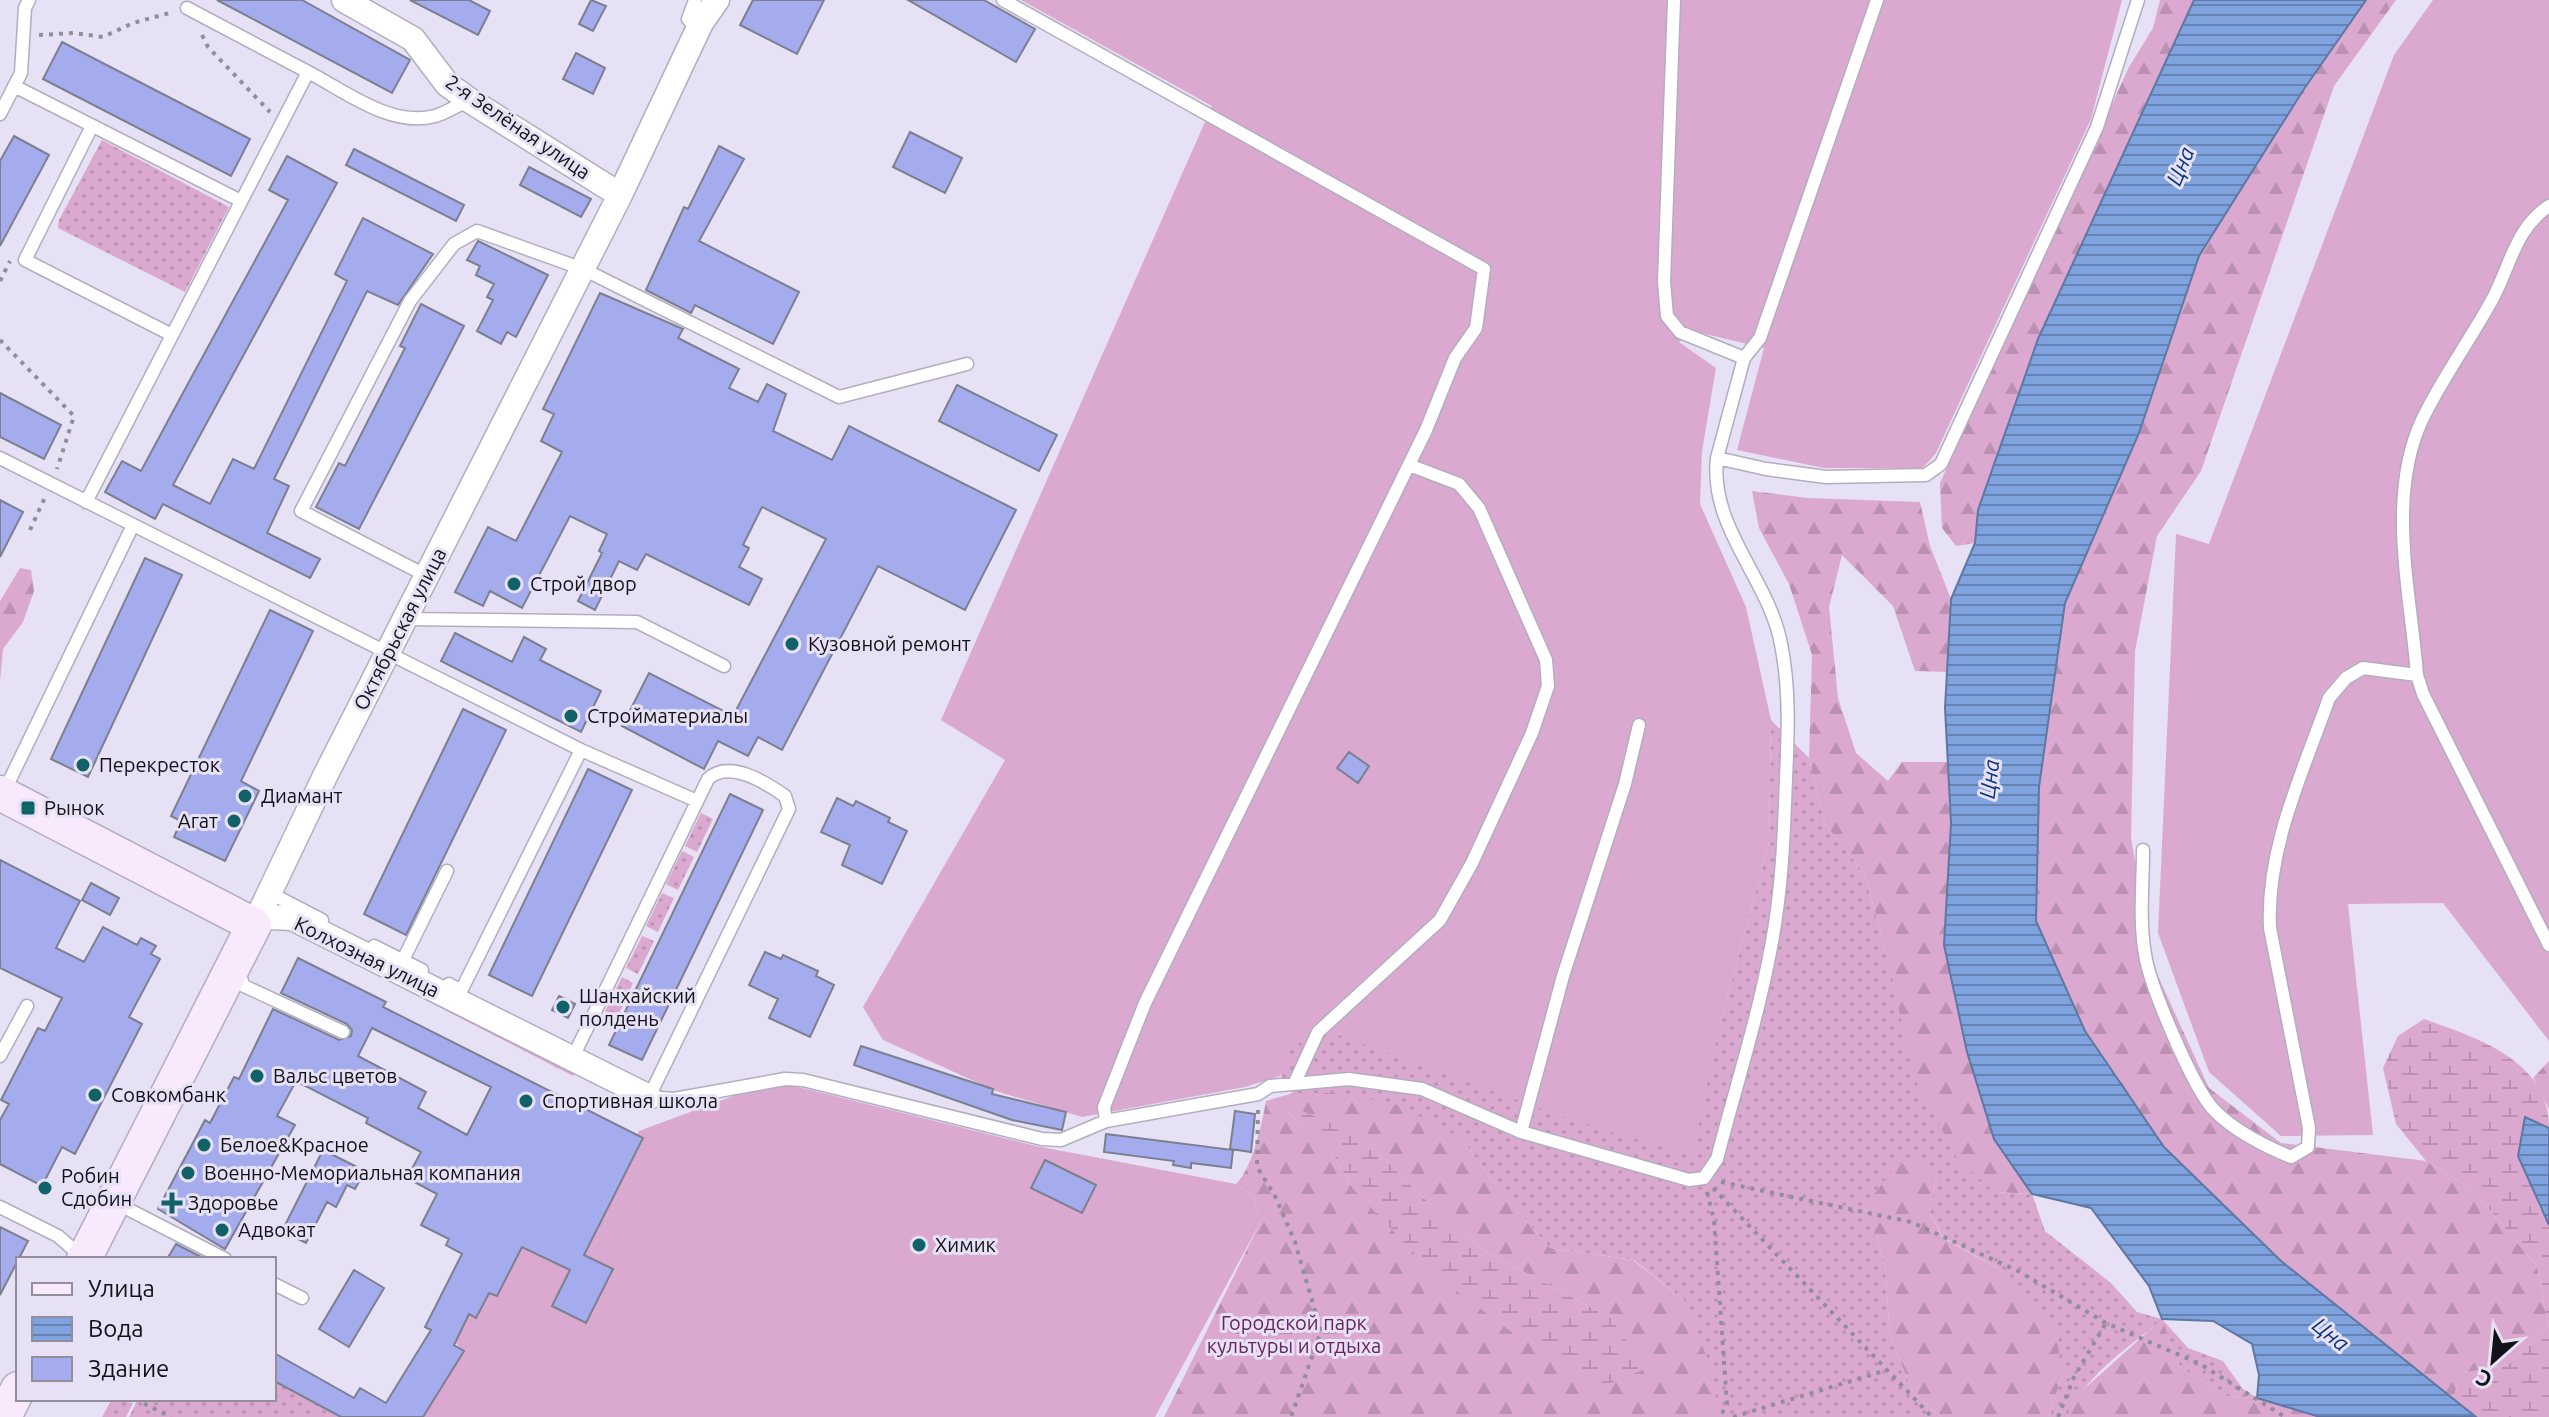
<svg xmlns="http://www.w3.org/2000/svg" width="2549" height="1417" font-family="Ubuntu,sans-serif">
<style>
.grass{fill:url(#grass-dots)}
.forest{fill:url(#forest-firs);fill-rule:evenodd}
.wetland{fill:url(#wetland-marsh)}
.garden{fill:#dba9cf}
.water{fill:url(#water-rules);stroke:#5f77a3;stroke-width:2}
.building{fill:#a5acee;stroke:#7c7f90;stroke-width:2;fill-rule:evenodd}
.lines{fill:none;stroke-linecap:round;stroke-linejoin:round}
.lane-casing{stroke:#b2adbf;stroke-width:15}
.street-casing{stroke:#b2adbf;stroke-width:27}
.secondary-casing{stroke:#b2adbf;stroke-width:37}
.path{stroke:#918d9b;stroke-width:4;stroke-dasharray:4 6;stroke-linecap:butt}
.lane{stroke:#fff;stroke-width:12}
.street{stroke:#fff;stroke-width:24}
.secondary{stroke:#f8e9fd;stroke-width:34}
.poi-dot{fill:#116168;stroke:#e6e1f4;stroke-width:3}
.labels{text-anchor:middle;stroke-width:6;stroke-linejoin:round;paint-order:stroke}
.street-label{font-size:20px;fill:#131118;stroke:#e6e1f4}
.poi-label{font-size:20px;fill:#131118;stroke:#e6e1f4;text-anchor:start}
.park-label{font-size:20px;fill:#69235d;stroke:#e6e1f4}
.water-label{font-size:22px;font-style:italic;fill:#0c367a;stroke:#e6e1f4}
</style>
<defs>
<pattern id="grass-dots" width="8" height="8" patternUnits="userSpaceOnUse" patternTransform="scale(2)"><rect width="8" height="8" fill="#dba9cf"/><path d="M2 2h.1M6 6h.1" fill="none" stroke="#bb90b1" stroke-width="1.8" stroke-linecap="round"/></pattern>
<pattern id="forest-firs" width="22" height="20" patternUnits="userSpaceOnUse" patternTransform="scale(2)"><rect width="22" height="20" fill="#dba9cf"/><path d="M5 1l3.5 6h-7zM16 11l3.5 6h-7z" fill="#bb90b1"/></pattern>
<pattern id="wetland-marsh" width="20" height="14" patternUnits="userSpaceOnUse" patternTransform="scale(2)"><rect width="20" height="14" fill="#dba9cf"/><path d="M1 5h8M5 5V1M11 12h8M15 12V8" fill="none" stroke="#bb90b1"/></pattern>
<pattern id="water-rules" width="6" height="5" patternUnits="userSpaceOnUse" patternTransform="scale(2)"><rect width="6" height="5" fill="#7fa3de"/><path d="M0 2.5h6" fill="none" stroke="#6783b3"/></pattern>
</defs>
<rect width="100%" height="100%" fill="#e6e1f4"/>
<path class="grass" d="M102 140 229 207 185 292 58 228 59 220Z
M1771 720 1809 758 1825 824 1864 873 1887 954 1995 1192 2032 1194 2045 1231 2111 1283 2137 1312 2162 1319 2188 1348 2223 1361 2242 1388 2257 1398 2226 1396 2180 1367 2162 1320C2127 1348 2085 1376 2067 1417H2049L2062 1376 2009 1275 1943 1237 1929 1211 1937 1176 1865 1207 1885 1264 1890 1337 1913 1392 1941 1417H1715L1684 1300 1634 1260 1550 1248 1502 1194 1461 1138 1344 1093H1293L1280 1075 1291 1049 1309 1035 1720 1024 1769 842Z
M701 813 713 819 697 852 685 846Z
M682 851 694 857 678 890 666 884Z
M662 893 674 898 658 932 646 926Z
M304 930 578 1068 573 1076 301 936Z
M642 936 654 941 638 974 626 968Z
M622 977 633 983 618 1016 605 1011Z
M274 1381 341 1417H129L138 1399H274Z
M112 1399 133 1403 126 1417H102Z"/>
<path class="forest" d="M2160 0H2194L2038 339 1978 510 1975 543 1956 546 1942 528 1940 483 2129 67 2153 28Z
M2366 0H2396L2334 86 2201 471 2157 536 2135 651 2131 838 2153 965 2209 1088 2281 1143 2426 1161 2474 1191 2537 1266 2548 1326 2509 1364 2459 1374 2454 1399 2281 1261 2164 1147 2085 1031 2036 921 2039 787 2065 603 2139 433 2199 256 2304 89Z
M1752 491 1808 498 1920 502 1930 546 1951 599 1947 672 1915 671 1893 606 1842 555 1829 607 1838 698 1856 753 1888 781 1902 762H1948L1967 1052 1994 1139 2032 1194 1995 1192 1959 1162 1913 1075 1887 954 1864 873 1825 824 1809 758 1812 655 1789 584 1759 528Z
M20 568 31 570 34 591 23 622 3 649 0 681V601Z
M2549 1061V1109L2533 1078Z
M1293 1093H1344L1398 1105 1461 1138 1502 1194 1550 1248 1633 1260 1684 1300 1713 1373 1718 1417H1164L1261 1221 1252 1195 1236 1184C1252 1169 1262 1124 1266 1101ZM1282 1107 1367 1140 1415 1190 1481 1249 1611 1318 1354 1190 1330 1149Z
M1914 1154 1937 1176 1929 1211 1943 1238 2009 1275 2055 1322 2062 1376 2049 1417H1941L1913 1392 1890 1337 1885 1264 1865 1207 1895 1166Z
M2162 1319 2180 1367 2226 1396 2257 1398 2320 1417H2067L2075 1397Z"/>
<path class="wetland" d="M2424 1019C2477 1038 2549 1060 2549 1128L2526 1118 2538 1204 2549 1225V1417H2476L2454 1399 2459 1374 2509 1364 2548 1326 2537 1266 2474 1191 2426 1161 2396 1124 2383 1068 2398 1036Z
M1287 1104 1367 1140 1415 1190 1481 1249 1611 1318 1645 1369 1606 1385 1517 1336 1435 1275 1354 1190 1330 1149 1282 1107Z"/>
<path class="garden" d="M1021 0H2122L2091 119 1936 453 1923 468H1824L1737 450 1764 348 1693 331 1679 342 1716 368 1702 451 1700 504 1746 607 1771 720 1769 842 1720 1024 1692 1156 1569 1119 1338 1035H1309L1291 1050 1280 1076 1245 1087 1082 1117 996 1091 883 1040 863 1007 1005 760 941 720 1212 106Z
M2433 0H2549V1041L2443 903 2348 904 2373 1135 2281 1136 2209 1072 2158 933 2176 534 2209 544 2394 55Z
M790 1085 1036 1146 1236 1184 1252 1195 1261 1221 1155 1417H423L464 1352 455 1342 469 1314 477 1318 489 1293 497 1296 531 1228 537 1254 570 1270H613L584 1255 639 1131 736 1095Z"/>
<path class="water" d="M2194 0H2366L2304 89 2199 256 2139 433 2065 603 2039 787 2036 921 2085 1031 2164 1147 2281 1261 2476 1417H2320L2257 1398 2259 1375 2252 1344 2213 1321 2162 1319 2149 1286 2091 1208 2032 1194 1994 1139 1967 1052 1944 945 1951 823 1945 708 1951 599 1975 543 1978 510 2038 339Z
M2525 1117 2549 1128V1225L2518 1156Z"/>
<path class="building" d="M217 0H302L410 60 392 93Z
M410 0H469L490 11 478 35Z
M591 0 606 6 593 31 579 24Z
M753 0H824L797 54 740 25Z
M908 0H984L1035 29 1016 62Z
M62 42 250 139 231 176 43 79Z
M576 53 605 68 593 94 563 79Z
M910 132 962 158 945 193 893 167Z
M14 136 49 155 0 246V161Z
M719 146 744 159 699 241 799 292 773 344 695 305 691 313 646 290 684 207 688 209Z
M354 149 464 205 456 221 346 165Z
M287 156 337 183 173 485 210 504 233 459 254 469 347 281 335 274 363 218 433 254 398 305 367 291 274 479 289 486 267 533 320 559 310 578 163 504 155 519 105 492 122 461 141 471 184 391 288 200 269 190Z
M529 167 591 199 581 217 520 185Z
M478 241 548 275 516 337 507 332 501 344 477 331 493 300 487 297 494 284 476 275 480 266 467 260Z
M600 293 683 329 678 338 739 369 729 388 758 402 767 384 786 394 773 431 832 460 849 426 1016 510 965 610 878 566 782 750 758 737 748 756 718 741 704 769 622 726 649 673 733 716 826 539 762 507 743 545 749 548 739 567 762 579 749 605 646 554 637 570 619 561 595 610 578 601 602 553 599 551 607 534 570 516 522 608 490 591 483 606 455 592 488 527 516 541 562 452 541 441 554 414 543 409Z
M421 304 464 326 359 529 316 507 339 463 345 466 405 348 400 346Z
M957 385 1057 435 1039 471 939 421Z
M0 393 61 425 44 459 0 437Z
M0 500 23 512 0 557Z
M145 558 182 575 88 777 51 759Z
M270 610 313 631 241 781 259 791 225 861 174 837 181 821 171 816Z
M455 633 512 662 524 637 546 649 540 660 601 691 581 732 441 661Z
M463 709 506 730 406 935 364 914Z
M1349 752 1369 766 1358 783 1337 768Z
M588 769 632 790 532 996 489 975Z
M730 794 763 810 642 1060 609 1045Z
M837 798 853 806 856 801 890 818 888 822 907 831 882 884 842 865 850 845 821 832Z
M0 860 80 901 56 948 84 962 103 927 137 945 141 938 156 946 151 954 160 959 129 1017 142 1024 75 1154 62 1147 42 1186 0 1164V1120L9 1104 1 1100 38 1028 45 1031 62 998 0 968Z
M91 883 119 898 110 915 82 900Z
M765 952 781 959 783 955 818 971 816 976 834 985 810 1037 769 1018 778 999 749 985Z
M298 958 386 1002 383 1007 643 1138 584 1255 613 1269 586 1323 552 1306 570 1270 522 1247 497 1296 489 1293 476 1318 469 1314 454 1345 464 1351 423 1417H341L274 1381V1353L354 1398 360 1388 386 1403 431 1330 425 1327 462 1254 446 1245 449 1239 421 1225 437 1194 407 1178 421 1152 366 1123 368 1118 296 1081 277 1116 295 1125 225 1249 158 1209 205 1120 210 1123 234 1077 239 1079 273 1009 339 1040 351 1036 352 1030 347 1024 281 993ZM372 1028 491 1087 467 1135 418 1108 426 1092 358 1056Z
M559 996 575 1004 568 1018 552 1010Z
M861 1046 993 1089 992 1094 1066 1112 1062 1130 1012 1120 854 1065Z
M1235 1111 1255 1114 1251 1152 1230 1149Z
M1106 1134 1233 1150 1231 1168 1191 1163V1168L1173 1165 1174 1161 1104 1152Z
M323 1150 365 1171 355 1189 347 1185 336 1207 327 1202 306 1243 282 1231Z
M1045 1160 1096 1185 1082 1213 1031 1188Z
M0 1227 28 1241 0 1295Z
M176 1244 205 1259H167Z
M354 1270 384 1288 349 1347 319 1329Z"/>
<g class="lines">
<defs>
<path id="lane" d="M695 0 688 19 698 30
M1003 0 1484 269 1476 328 1455 358 1426 430 1145 1003 1104 1107 1106 1121
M1674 0 1664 282 1667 316 1680 332 1744 358 1717 458
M187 8 308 72
M14 86 241 201
M0 114 21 73 25 8 29 0
M92 126 25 260 172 335
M2549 206C2515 229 2511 264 2493 298 2471 339 2442 378 2422 420 2386 497 2411 595 2417 675L2423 694 2549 945
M1744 358 1760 338 1877 0
M0 458 581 750 697 801
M86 502 308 72C345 91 391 128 435 116 446 113 458 105 469 100
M427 576 301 511 410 301 454 244 477 231 583 269 839 397 967 364
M405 619 637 622 724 666
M4 792 133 525
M2143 850C2143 884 2139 921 2145 954 2149 984 2193 1088 2214 1110 2233 1130 2266 1147 2291 1157L2308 1147 2309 1128 2270 928C2266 848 2303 772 2329 698L2346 678 2363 668 2417 675
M268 892 322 920
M374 946 422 970
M403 960 447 871
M233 976 242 981V985L343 1032
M449 984 461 991 581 750
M0 1056 27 1006
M572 1059 708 779C729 759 765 782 785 796L789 809 649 1097 674 1099 785 1079 803 1080 1042 1139 1061 1140 1106 1121 1258 1094 1270 1086 1349 1079 1422 1089 1521 1132 1689 1180 1704 1178 1717 1159C1735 1089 1758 1018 1771 947 1782 891 1784 834 1786 778 1788 734 1790 688 1781 644 1769 579 1709 528 1717 458L1766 469 1826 477 1926 475 1941 464 2097 127 2138 0
M1295 1082 1318 1032 1440 920 1472 863 1532 733 1548 686 1546 660 1479 508 1459 484 1409 465
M1521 1132 1563 976 1625 784 1639 725
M116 1203 225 1259
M0 1207 58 1236 82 1257
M274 1284 302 1298"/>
<path id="street" d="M344 0 413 39 447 84 469 100 620 195
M254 925 326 774 620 195 701 23 717 0
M254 925 268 917 292 918 649 1097"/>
<path id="secondary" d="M0 793 254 925 84 1259
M4 1417 18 1389"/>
</defs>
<use href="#lane" class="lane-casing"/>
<use href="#street" class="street-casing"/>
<use href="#secondary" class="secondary-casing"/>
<path class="path" d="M39 35 74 33 103 37 133 23 173 12
M202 35 208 47 270 112
M0 281 10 261
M0 340 74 416 57 469
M30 530 46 495
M1258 1110 1257 1167 1275 1196 1295 1242 1321 1331 1291 1417
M1721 1182 1911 1222 2018 1271 2106 1323 2200 1364 2285 1417
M1713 1188 1932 1417
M1707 1192 1714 1220 1727 1404 1720 1417
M135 1399 171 1417
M1733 1417 1887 1370
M2058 1417 2074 1377 2106 1323"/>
<use href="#lane" class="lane"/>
<use href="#street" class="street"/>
<use href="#secondary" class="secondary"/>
</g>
<g class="poi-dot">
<circle cx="514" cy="584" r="8"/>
<circle cx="792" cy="644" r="8"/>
<circle cx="571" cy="716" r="8"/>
<circle cx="83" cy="765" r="8"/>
<circle cx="245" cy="796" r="8"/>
<rect x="20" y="800" width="16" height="16" rx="4"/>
<circle cx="234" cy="821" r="8"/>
<circle cx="563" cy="1007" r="8"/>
<circle cx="257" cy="1076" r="8"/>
<circle cx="95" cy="1095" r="8"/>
<circle cx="526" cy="1101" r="8"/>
<circle cx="204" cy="1145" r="8"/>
<circle cx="188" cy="1173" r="8"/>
<circle cx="45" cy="1188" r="8"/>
<path d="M168 1191h8v8h8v8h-8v8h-8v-8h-8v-8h8z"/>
<circle cx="222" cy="1230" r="8"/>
<circle cx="919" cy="1245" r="8"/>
</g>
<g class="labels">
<g class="street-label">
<text transform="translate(518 127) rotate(34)" y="7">2-я Зелёная улица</text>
<text transform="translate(400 629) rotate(-63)" y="7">Октябрьская улица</text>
<text transform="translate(367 957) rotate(26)" y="7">Колхозная улица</text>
</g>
<g class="poi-label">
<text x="530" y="591">Строй двор</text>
<text x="808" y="651">Кузовной ремонт</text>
<text x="587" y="723">Стройматериалы</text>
<text x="99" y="772">Перекресток</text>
<text x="261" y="803">Диамант</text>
<text x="44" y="815">Рынок</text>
<text x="218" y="828" text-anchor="end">Агат</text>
<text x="579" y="1003">Шанхайский<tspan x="579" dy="23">полдень</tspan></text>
<text x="273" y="1083">Вальс цветов</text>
<text x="111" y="1102">Совкомбанк</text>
<text x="542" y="1108">Спортивная школа</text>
<text x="220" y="1152">Белое&amp;Красное</text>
<text x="204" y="1180">Военно-Мемориальная компания</text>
<text x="61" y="1183">Робин<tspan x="61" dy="23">Сдобин</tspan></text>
<text x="188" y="1210">Здоровье</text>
<text x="238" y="1237">Адвокат</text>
<text x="935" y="1252">Химик</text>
</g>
<g class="park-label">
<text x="1294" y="1330">Городской парк<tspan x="1294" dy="23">культуры и отдыха</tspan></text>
</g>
<g class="water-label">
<text transform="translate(2180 166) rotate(-67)" y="8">Цна</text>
<text transform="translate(1989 779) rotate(-83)" y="8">Цна</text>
<text transform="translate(2331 1334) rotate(39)" y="8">Цна</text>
</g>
</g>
<rect x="16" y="1257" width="260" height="144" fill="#e6e1f4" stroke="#928e9c" stroke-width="2"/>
<rect x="32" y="1283" width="40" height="12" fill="#f8e9fd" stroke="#928e9c" stroke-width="2"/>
<text x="88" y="1297" font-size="24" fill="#131118">Улица</text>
<rect x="32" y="1317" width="40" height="24" fill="url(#water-rules)" stroke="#928e9c" stroke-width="2"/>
<text x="88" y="1337" font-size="24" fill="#131118">Вода</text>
<rect x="32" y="1357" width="40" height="24" fill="#a5acee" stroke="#928e9c" stroke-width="2"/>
<text x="88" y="1377" font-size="24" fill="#131118">Здание</text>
<g transform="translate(2493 1361) rotate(207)" stroke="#e6e1f4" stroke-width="6" paint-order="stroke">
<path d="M0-6L14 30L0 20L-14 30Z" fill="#131118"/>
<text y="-12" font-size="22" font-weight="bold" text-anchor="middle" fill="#131118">С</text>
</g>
</svg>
